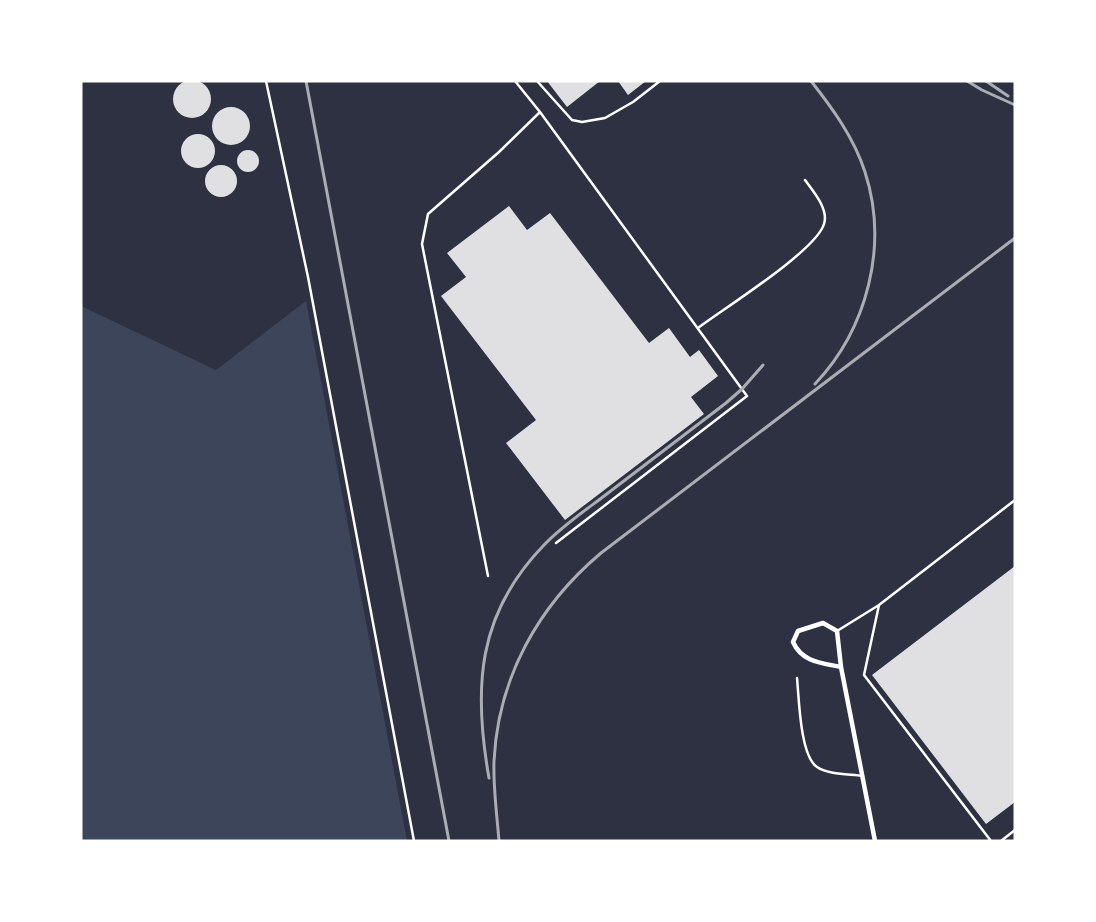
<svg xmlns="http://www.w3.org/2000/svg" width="1096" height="922" font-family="'PT Sans Narrow',sans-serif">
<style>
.green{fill:#3c4559}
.building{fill:#e0e0e3}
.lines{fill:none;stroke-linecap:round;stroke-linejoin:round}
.service{stroke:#fff;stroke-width:2.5}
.minor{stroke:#fff;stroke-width:4.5}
.rail{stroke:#abadb3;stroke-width:3}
</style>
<rect width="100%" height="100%" fill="#2d3142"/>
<path class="green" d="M306 301 407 841H81V306L216 370Z"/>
<path class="building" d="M173 99a19 19 0 1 1 38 0a19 19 0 1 1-38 0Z
M547 81H600L567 107Z
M618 81H646L628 95Z
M212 126a19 19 0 1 1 38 0a19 19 0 1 1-38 0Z
M181 151a17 17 0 1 1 34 0a17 17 0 1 1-34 0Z
M237 161a11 11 0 1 1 22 0a11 11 0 1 1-22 0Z
M205 181a16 16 0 1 1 32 0a16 16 0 1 1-32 0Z
M509 206 527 230 550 213 649 343 669 328 690 357 699 350 718 376 691 397 704 414 565 520 506 443 536 420 441 296 466 277 447 253Z
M1015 566V802L986 824 872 675Z"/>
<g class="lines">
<path class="service" d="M266 81 308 277 414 841
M515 81 540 112 747 396 556 543
M537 81 572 120 582 122 605 118 633 102 660 81
M698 328C723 309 816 251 824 224 829 209 813 191 805 180
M488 576 422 244 428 214 499 152 540 112
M879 605 864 675 991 841
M837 631 879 605 1015 500
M797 678C799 698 800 756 817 767 829 775 849 774 863 776
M1001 841 1015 830"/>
<path class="minor" d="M841 667C821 663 802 662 793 642L798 631 823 623 837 631 841 667 875 841"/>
<path class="rail" d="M306 81 449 841
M811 81C833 109 854 138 865 172 889 246 867 329 815 384
M967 81 982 90 1015 105
M986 81 1008 96
M489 778C473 688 477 614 544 545 564 524 589 508 612 490 650 461 688 432 726 403L742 389 763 365
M499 841C497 815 493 787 494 761 498 678 538 606 601 553L1015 238"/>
</g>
<rect width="1096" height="922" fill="none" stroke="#ffffff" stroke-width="165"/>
</svg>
